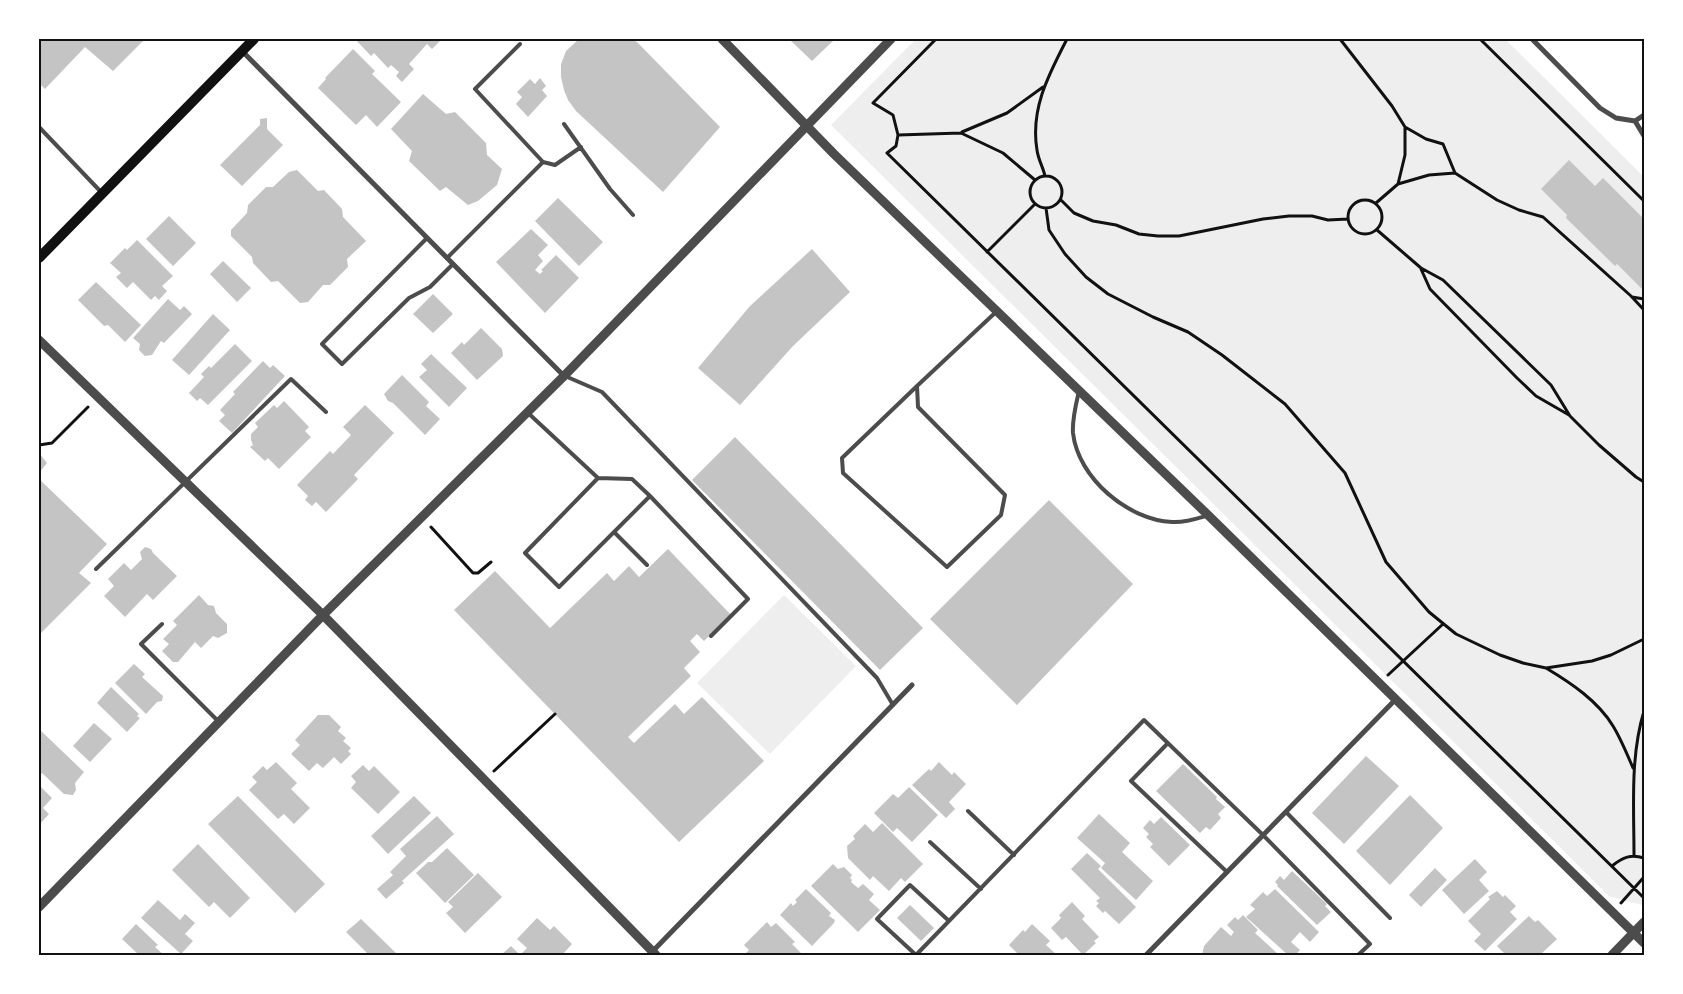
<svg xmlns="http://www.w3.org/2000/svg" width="1683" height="994" font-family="'Nunito Sans',sans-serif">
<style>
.green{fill:#eee}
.building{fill:#c4c4c4}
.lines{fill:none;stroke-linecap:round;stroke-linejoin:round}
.path{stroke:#111;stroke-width:3}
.service{stroke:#4c4c4c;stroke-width:4}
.minor{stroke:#4c4c4c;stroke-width:5}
.tertiary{stroke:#4c4c4c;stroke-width:9}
.secondary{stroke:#111;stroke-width:10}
.neatline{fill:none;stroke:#111;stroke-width:2}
</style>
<rect width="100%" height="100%" fill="#fff"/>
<path class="green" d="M916 39H1505L1644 177V903L1642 905 1609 896 831 125Z
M784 595 856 666 770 754 697 683Z"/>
<path class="building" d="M39 39H145L113 71 85 47 45 89 39 83Z
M355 39H406L407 40 408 39H442L432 49 427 44 409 64 414 69 402 82 396 76 399 72 391 65 388 68 374 53 371 56Z
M579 39H631L637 42 720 127 663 192 576 111 568 100 564 90 561 77V64L566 51Z
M789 39H835L812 61Z
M353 49 375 71 372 74 401 102 377 127 366 115 356 125 318 88 326 79 325 78Z
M540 78 546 86 542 90 547 96 528 117 516 104 522 97 517 92 530 79 535 84Z
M423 94 446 114 455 112 486 143 487 155 502 169 497 185 478 201 468 205 446 187 440 191 409 161 412 151 391 129Z
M267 118V129L283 145 242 186 220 165 260 125V119Z
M1569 160 1595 186 1603 178 1644 219 1643 290 1617 264 1615 266 1566 218 1567 215 1541 189Z
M297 170 318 191 324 190 342 209 343 217 366 241 347 259 348 267 330 285H323L308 302 300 303 278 281 271 282 253 263 252 257 231 236V230L247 213 248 205 266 187H273L289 172Z
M558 198 603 242 579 266 535 221Z
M169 216 196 243 173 266 146 239Z
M531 229 548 245 538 255 543 261 535 270 540 274 543 271 541 270 556 255 579 278 545 313 496 262Z
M137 240 173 276 162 286 167 291 159 300 155 296 151 300 133 282 127 288 116 277 121 273 110 263 125 248 127 250Z
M812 249 850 292 793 346 740 405 698 368 750 306Z
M223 261 251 288 237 302 210 274Z
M96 282 141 325 125 342 108 325 104 326 78 300Z
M433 294 453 314 433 333 413 314Z
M168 299 180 310 184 306 192 314 164 343 161 341 152 355 145 356 139 350 140 344 133 338Z
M213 314 230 330 189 375 172 360Z
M481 328 502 349 503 356 477 380 451 353 462 342 464 345Z
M235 344 252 361 208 405 200 398 197 401 189 393 204 377 201 374 209 366 211 368Z
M431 354 467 388 449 407 419 377 427 370 421 364Z
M263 361 270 368 273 365 285 376 232 433 219 421 225 415 220 410 235 394 233 392Z
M402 375 429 402 426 406 440 419 425 435 393 403 388 401 384 394Z
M284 401 309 427 305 431 311 437 279 469 268 458 265 461 250 447 253 445 251 440V434L258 427 255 423 274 405 277 408Z
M365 405 394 433 354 475 358 479 326 512 316 502 312 506 305 500 308 496 297 485 330 451 333 454 351 435 343 427Z
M735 437 923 628 880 670 692 480Z
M39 453 47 463 39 473Z
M39 479 107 544 79 573 91 583 39 635Z
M1049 500 1133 584 1017 705 930 619Z
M145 547 151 549 153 553 177 576 153 600 147 594 125 617 104 596 114 586 108 579 124 563 131 570 142 559 140 552Z
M668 549 731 615 704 641 697 634 690 641 700 652 684 668 691 676 628 737 634 743 675 704 684 714 702 697 764 761 679 842 454 610 495 571 550 628 607 573 614 581 629 566 639 577Z
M199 595 208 605 214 606 216 613 227 624V633L218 638 213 636 201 648 195 642 178 662H173L162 651 169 644 163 639 177 625 173 621Z
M134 664 145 674 142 677 163 696 162 701 157 702 146 714 115 683Z
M111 687 139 714 137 716 140 718 127 732 97 703Z
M318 715H329L341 727 338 731 346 738 343 741 351 748 348 751 351 754 341 764 334 757 323 768 317 763 309 771 291 754 300 745 295 740Z
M94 723 112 739 90 762 73 746Z
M39 729 84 772 75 783 76 790 73 795 64 794 42 773 40 776 39 774Z
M1366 756 1399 786 1344 844 1312 813Z
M276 762 297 783 291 789 310 808 294 824 284 814 278 819 249 790 257 782 252 777 263 766 267 770Z
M939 762 952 775 954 772 966 784 949 802 955 809 946 818 912 785 929 769 931 771Z
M1183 764 1217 797 1216 799 1225 807 1218 814 1221 818 1210 830 1206 827 1200 833 1156 791Z
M363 765 369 771 374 766 400 792 378 814 351 788 356 782 351 776Z
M39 785 52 798 43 808 49 814 39 825Z
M909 787 938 815 912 842 897 828 893 832 874 813 893 794 898 798Z
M1410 795 1443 828 1390 885 1356 851Z
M238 796 325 884 295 913 208 824Z
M414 796 431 813 388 854 371 836Z
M1099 814 1130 843 1122 852 1153 881 1136 900 1101 868 1105 863 1077 838Z
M437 816 454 834 402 881 404 883 386 899 377 889 393 875 390 872 406 856 400 849Z
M1161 817 1190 845 1169 866 1150 847 1153 844 1146 837 1149 834 1143 828 1150 820 1154 824Z
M882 823 923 864 905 882 901 878 889 891 873 876 870 880 848 858 847 846 855 839 853 836 865 824 873 832Z
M198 844 250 898 230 918 214 902 209 907 172 870Z
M447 848 474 875 445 903 416 873 428 862H432Z
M1087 853 1101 866 1098 869 1136 907 1119 924 1105 911 1103 913 1096 906 1099 903 1096 901 1100 898 1071 869Z
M1475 859 1487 872 1479 880 1489 891 1464 914 1442 890Z
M833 864 838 869 844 867 852 875 850 878 852 880 851 882 858 888 863 884 874 894 869 900 880 910 858 932 811 886Z
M1435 868 1447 880 1421 907 1409 895Z
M1292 871 1327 904 1325 906 1331 912 1317 925 1277 886 1278 885 1275 882 1280 876 1284 880Z
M478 873 502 897 465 933 446 913 453 907 448 902Z
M806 889 831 913 829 916 835 920 834 923 812 946 780 915 791 903 793 906 797 902 795 900Z
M1275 889 1319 932 1310 942 1300 932 1291 942 1300 950 1295 955H1288L1246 917 1255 909 1250 905 1263 892 1267 896Z
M1497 891 1503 897 1505 895 1516 906 1510 912 1517 919 1485 951 1474 941 1481 934 1468 921 1490 899 1488 897Z
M158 900 180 920 185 914 195 923 185 934 193 941 181 954 141 918Z
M1072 902 1085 916 1082 919 1099 937 1094 941 1096 943 1083 955 1066 937 1062 940 1051 928 1061 918 1059 915Z
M910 905 934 928 921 941 897 918Z
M1243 915 1258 930 1255 933 1279 955H1202L1204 946 1221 927 1231 936 1234 932 1227 925 1235 917 1238 920Z
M1529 916 1535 922 1538 920 1557 939 1540 955H1506L1497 946Z
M537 918 550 930 554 926 572 944 562 955H501L511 946 520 955 527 948 517 939Z
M361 919 398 955H369L346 932Z
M767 922 771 927 776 923 795 942 792 944 803 955H748L746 953 749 950 744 945Z
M136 924 158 945 155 947 164 955H139L122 939Z
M1032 924 1050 941 1046 945 1057 955H1019L1009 945 1023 930 1025 932Z"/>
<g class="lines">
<path class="path" d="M936 39 873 103 893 115 898 135 896 146 887 153 1644 898
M1340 39 1392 106 1405 127 1426 139 1443 144 1455 173 1497 200 1519 210 1543 217 1631 296 1644 310
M1480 39 1644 201
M962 132 1007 113 1043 87
M898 135 961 133 1003 153 1035 180
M1030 192a16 16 0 1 1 32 0a16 16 0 1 1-32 0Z
M1045 176C1043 167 1038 159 1037 150 1030 109 1049 74 1067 39
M1398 184 1429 175 1455 173
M1348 217a17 17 0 1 1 34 0a17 17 0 1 1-34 0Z
M1061 200 1074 213 1093 221 1116 225 1139 234 1158 236H1179L1263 219 1289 216H1312L1328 220 1348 219
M1376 203 1398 184 1405 155V128
M1046 208 1049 230 1065 254 1086 277 1108 294 1153 317 1188 332 1222 355 1285 404 1345 473 1386 562 1429 612 1456 634 1500 655 1523 663 1546 668 1592 661 1611 655 1644 639
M1377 230 1421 268 1443 280 1551 385 1570 416 1599 445 1636 477 1644 482
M987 252 1035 204
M1421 269 1430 289 1517 378 1536 396 1569 415
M1632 297 1644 299
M39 445 52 443 88 407
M431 527 473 573H478L491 562
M1546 668C1571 683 1598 701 1613 726 1621 739 1627 754 1633 768
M1388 675 1443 624
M494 771 555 714
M1634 855C1634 807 1630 757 1644 711
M1612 866C1623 857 1631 854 1644 858
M1621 903 1644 877"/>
<path class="service" d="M564 124 610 189 633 215
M39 127 102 193
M543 162 555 165 581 147
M427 238 322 344 342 364 409 298 430 287 453 264
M447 258 543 162 475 89 520 44
M565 376 602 392 877 678 893 705
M917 386 842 458 843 473 947 567 1001 515 1005 495 918 407 917 386 997 311
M1079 391C1076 404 1072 419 1073 433 1078 478 1128 520 1172 522 1184 523 1196 519 1206 516
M527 412 598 478 525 553 559 587 650 496 632 479 598 478
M650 496 748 599 711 636
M614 532 647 565
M96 569 291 379 326 412
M162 624 141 644 219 722
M1168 743 1131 781 1227 872
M968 811 1014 855
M1286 812 1390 918
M930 842 981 889
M916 955 1144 720 1263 835 1370 944 1358 955
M916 955 877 919 910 885 949 921"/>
<path class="minor" d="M1532 39 1600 108 1616 118 1635 121 1644 136
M242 51 564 376
M1635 121 1644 115
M649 955 912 685
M1146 955 1395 700"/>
<path class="tertiary" d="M722 39 834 154 1208 515 1644 943
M39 340 323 615 656 955
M39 907 323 615 564 376 891 39
M1612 955 1644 922"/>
<path class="secondary" d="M39 258 254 39"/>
</g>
<rect width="1683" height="994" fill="none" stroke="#ffffff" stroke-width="80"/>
<rect x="40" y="40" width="1603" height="914" class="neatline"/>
</svg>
